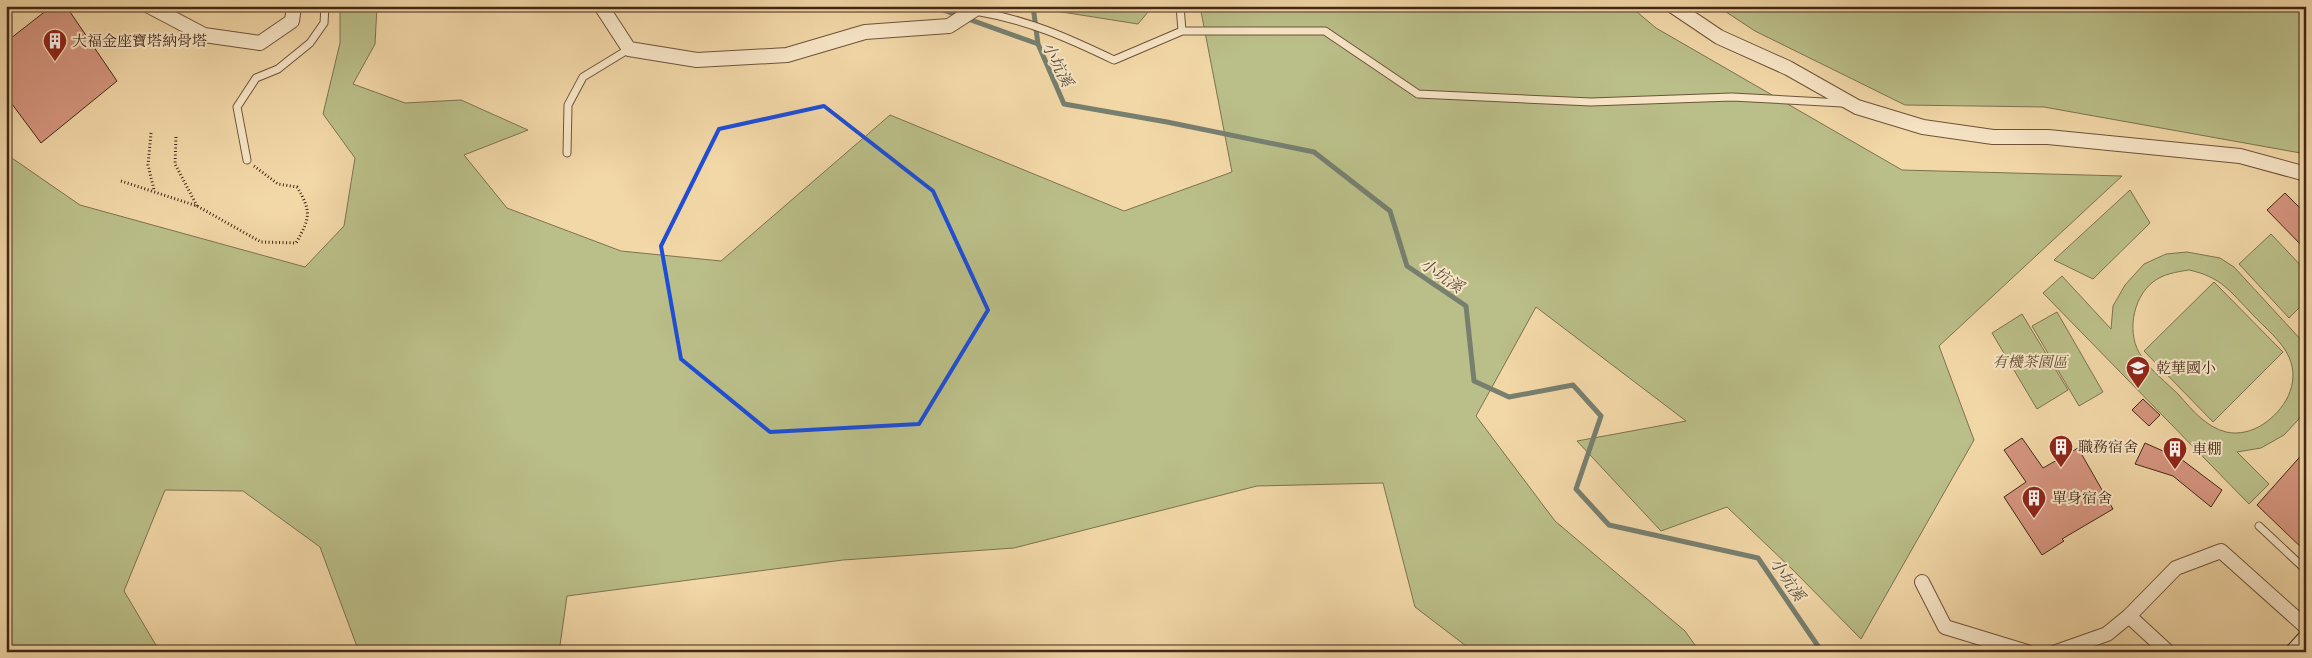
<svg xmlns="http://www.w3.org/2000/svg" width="2312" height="658" font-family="'IM FELL French Canon','Noto Serif TC',serif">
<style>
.green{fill:#babe88;stroke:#7e724e;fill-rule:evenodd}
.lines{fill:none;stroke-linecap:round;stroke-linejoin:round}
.stream{stroke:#777f6f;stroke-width:5}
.building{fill:#d6957f;stroke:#422715}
.lane-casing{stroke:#6e533a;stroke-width:9}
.street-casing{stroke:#6e533a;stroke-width:16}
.secondary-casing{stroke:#422715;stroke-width:22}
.path{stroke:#422715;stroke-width:3;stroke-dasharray:1 2.5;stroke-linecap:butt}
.lane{stroke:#f7e5c6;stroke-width:7}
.street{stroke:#f7e5c6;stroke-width:14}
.secondary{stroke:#f7e5c6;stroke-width:20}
.marked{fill:none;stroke:#1d4ed8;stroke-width:4;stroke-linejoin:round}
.labels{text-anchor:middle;stroke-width:4;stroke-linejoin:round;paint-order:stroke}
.poi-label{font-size:15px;fill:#422715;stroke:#f7e5c6;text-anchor:start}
.park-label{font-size:15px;font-style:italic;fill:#604d32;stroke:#f7e5c6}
.water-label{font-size:16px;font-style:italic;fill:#584c3a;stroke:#f7e5c6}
</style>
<rect width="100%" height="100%" fill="#f2d7a7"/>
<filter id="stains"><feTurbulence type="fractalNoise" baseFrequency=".004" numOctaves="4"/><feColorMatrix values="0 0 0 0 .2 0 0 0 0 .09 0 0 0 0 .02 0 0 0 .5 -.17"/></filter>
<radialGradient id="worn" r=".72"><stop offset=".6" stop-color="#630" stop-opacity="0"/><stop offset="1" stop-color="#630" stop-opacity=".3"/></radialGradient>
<path class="green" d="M340 6H377L375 44 353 84 405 103 461 100 528 130 464 155 507 208 621 251 721 261 890 115 1124 211 1232 172 1200 6H1630L1656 28 1902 170 2122 176 1939 346 1974 440 1861 639 1792 569 1727 507 1661 531 1577 441 1686 421 1536 307 1476 416 1555 521 1685 631 1700 652H1474L1415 607 1383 483 1257 486 1014 548 843 560 567 596 559 652H359L320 547 243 491 165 490 124 591 160 652H6V154L80 205 305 267 344 226 355 158 323 114 340 43Z
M1049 6H1153L1138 24 1049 10Z
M1717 6H2306V154L2044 107 1905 105 1755 31Z
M2130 190 2150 223 2093 279 2054 260Z
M2271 234 2306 271V301L2289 318 2239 264Z
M2187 252 2220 258 2234 267 2303 342 2306 350V407L2298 420 2284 435 2261 448 2237 452 2269 484 2249 504 2043 293 2062 276 2111 329 2113 306 2125 285 2144 264 2166 254ZM2189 270C2221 277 2230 291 2252 314 2264 327 2282 341 2289 357 2301 384 2284 411 2262 425 2252 431 2239 435 2226 432 2206 427 2192 410 2179 395 2167 383 2151 371 2142 357 2126 336 2132 298 2153 282 2163 274 2176 272 2189 270Z
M2214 282 2283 352 2213 422 2144 351Z
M2057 312 2103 392 2079 406 2032 326Z
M2022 314 2068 390 2037 409 1992 333Z"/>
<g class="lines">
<path class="stream" d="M932 6 1038 44 1064 104 1167 122 1314 152 1390 211 1407 266 1466 306 1474 381 1509 397 1573 385 1601 416 1576 489 1609 525 1758 558 1822 652
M1033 6 1038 44"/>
</g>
<path class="building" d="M52 6H66L117 81 41 143 6 96V42Z
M2285 193 2306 214V250L2267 210Z
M2143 399 2160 415 2149 426 2132 410Z
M2022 438 2043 468 2078 448 2113 509 2062 539 2064 541 2042 555 2004 497 2026 482 2004 450Z
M2145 443 2181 459 2222 490 2211 507 2173 476 2135 464Z
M2306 450V552L2257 505Z"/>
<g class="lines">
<defs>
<path id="lane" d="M1180 6 1182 31
M975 11C1028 20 1066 37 1114 60L1182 31H1325L1418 94 1591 102 1732 97 1842 103
M567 153 568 105 583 77 629 49
M247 160 237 107 256 78 278 69 310 43 324 23 325 6
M2259 526 2306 570"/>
<path id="street" d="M149 6 204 35 260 43 292 21 294 6
M601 6 629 49 697 60 787 55 865 32 949 26 980 6
M1673 6 1719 37 1788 68 1857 107 1923 127 1993 137H2048L2240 156 2306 174
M1922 582 1945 627 2027 652
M2129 616 2168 652
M2056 652 2107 634 2129 616 2176 568 2221 551 2306 627"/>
<path id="secondary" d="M2296 652 2306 641"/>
</defs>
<use href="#lane" class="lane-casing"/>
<use href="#street" class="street-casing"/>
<use href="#secondary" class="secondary-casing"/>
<path class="path" d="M151 133 148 165 154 190
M176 137 175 164 197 206
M121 181 197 206 261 242 296 243C310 218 312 212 297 187L278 184 254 166"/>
<use href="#lane" class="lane"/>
<use href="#street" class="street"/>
<use href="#secondary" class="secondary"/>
</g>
<path class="marked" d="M824 106 933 191 988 310 919 424 770 432 681 359 661 246 719 129Z"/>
<defs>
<symbol id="building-pin" viewBox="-11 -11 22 30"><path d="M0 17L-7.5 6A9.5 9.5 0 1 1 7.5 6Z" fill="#8f2418" stroke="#f7e5c6"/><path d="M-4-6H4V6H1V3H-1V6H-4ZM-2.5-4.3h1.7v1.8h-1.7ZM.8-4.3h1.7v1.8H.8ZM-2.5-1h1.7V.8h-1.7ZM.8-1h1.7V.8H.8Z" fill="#fff"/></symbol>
<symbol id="school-pin" viewBox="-11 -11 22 30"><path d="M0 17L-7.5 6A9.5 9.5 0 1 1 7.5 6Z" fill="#8f2418" stroke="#f7e5c6"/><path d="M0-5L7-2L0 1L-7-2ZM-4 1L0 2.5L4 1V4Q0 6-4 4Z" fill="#fff"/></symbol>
</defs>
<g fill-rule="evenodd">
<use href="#building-pin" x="41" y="27" width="28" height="38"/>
<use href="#school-pin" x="2124" y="354" width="28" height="38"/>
<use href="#building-pin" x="2047" y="433" width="28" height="38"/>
<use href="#building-pin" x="2161" y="435" width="28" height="38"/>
<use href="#building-pin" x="2020" y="484" width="28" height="38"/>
</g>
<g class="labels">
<g class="poi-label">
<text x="72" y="46">大福金座寶塔納骨塔</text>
<text x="2156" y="373">乾華國小</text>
<text x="2078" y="452">職務宿舍</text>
<text x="2192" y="454">車棚</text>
<text x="2052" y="503">單身宿舍</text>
</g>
<g class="park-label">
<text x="2030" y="367">有機茶園區</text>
</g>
<g class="water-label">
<text transform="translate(1058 64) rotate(63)" y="6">小坑溪</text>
<text transform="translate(1442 275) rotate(34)" y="6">小坑溪</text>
<text transform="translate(1788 579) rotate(56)" y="6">小坑溪</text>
</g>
</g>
<rect width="2312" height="658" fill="none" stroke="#f2d7a7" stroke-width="25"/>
<rect x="8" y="8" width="2297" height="643" fill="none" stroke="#422715" stroke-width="2.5"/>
<rect x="12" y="12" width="2287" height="633" fill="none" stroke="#422715"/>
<rect width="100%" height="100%" filter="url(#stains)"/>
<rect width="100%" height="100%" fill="url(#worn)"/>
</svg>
